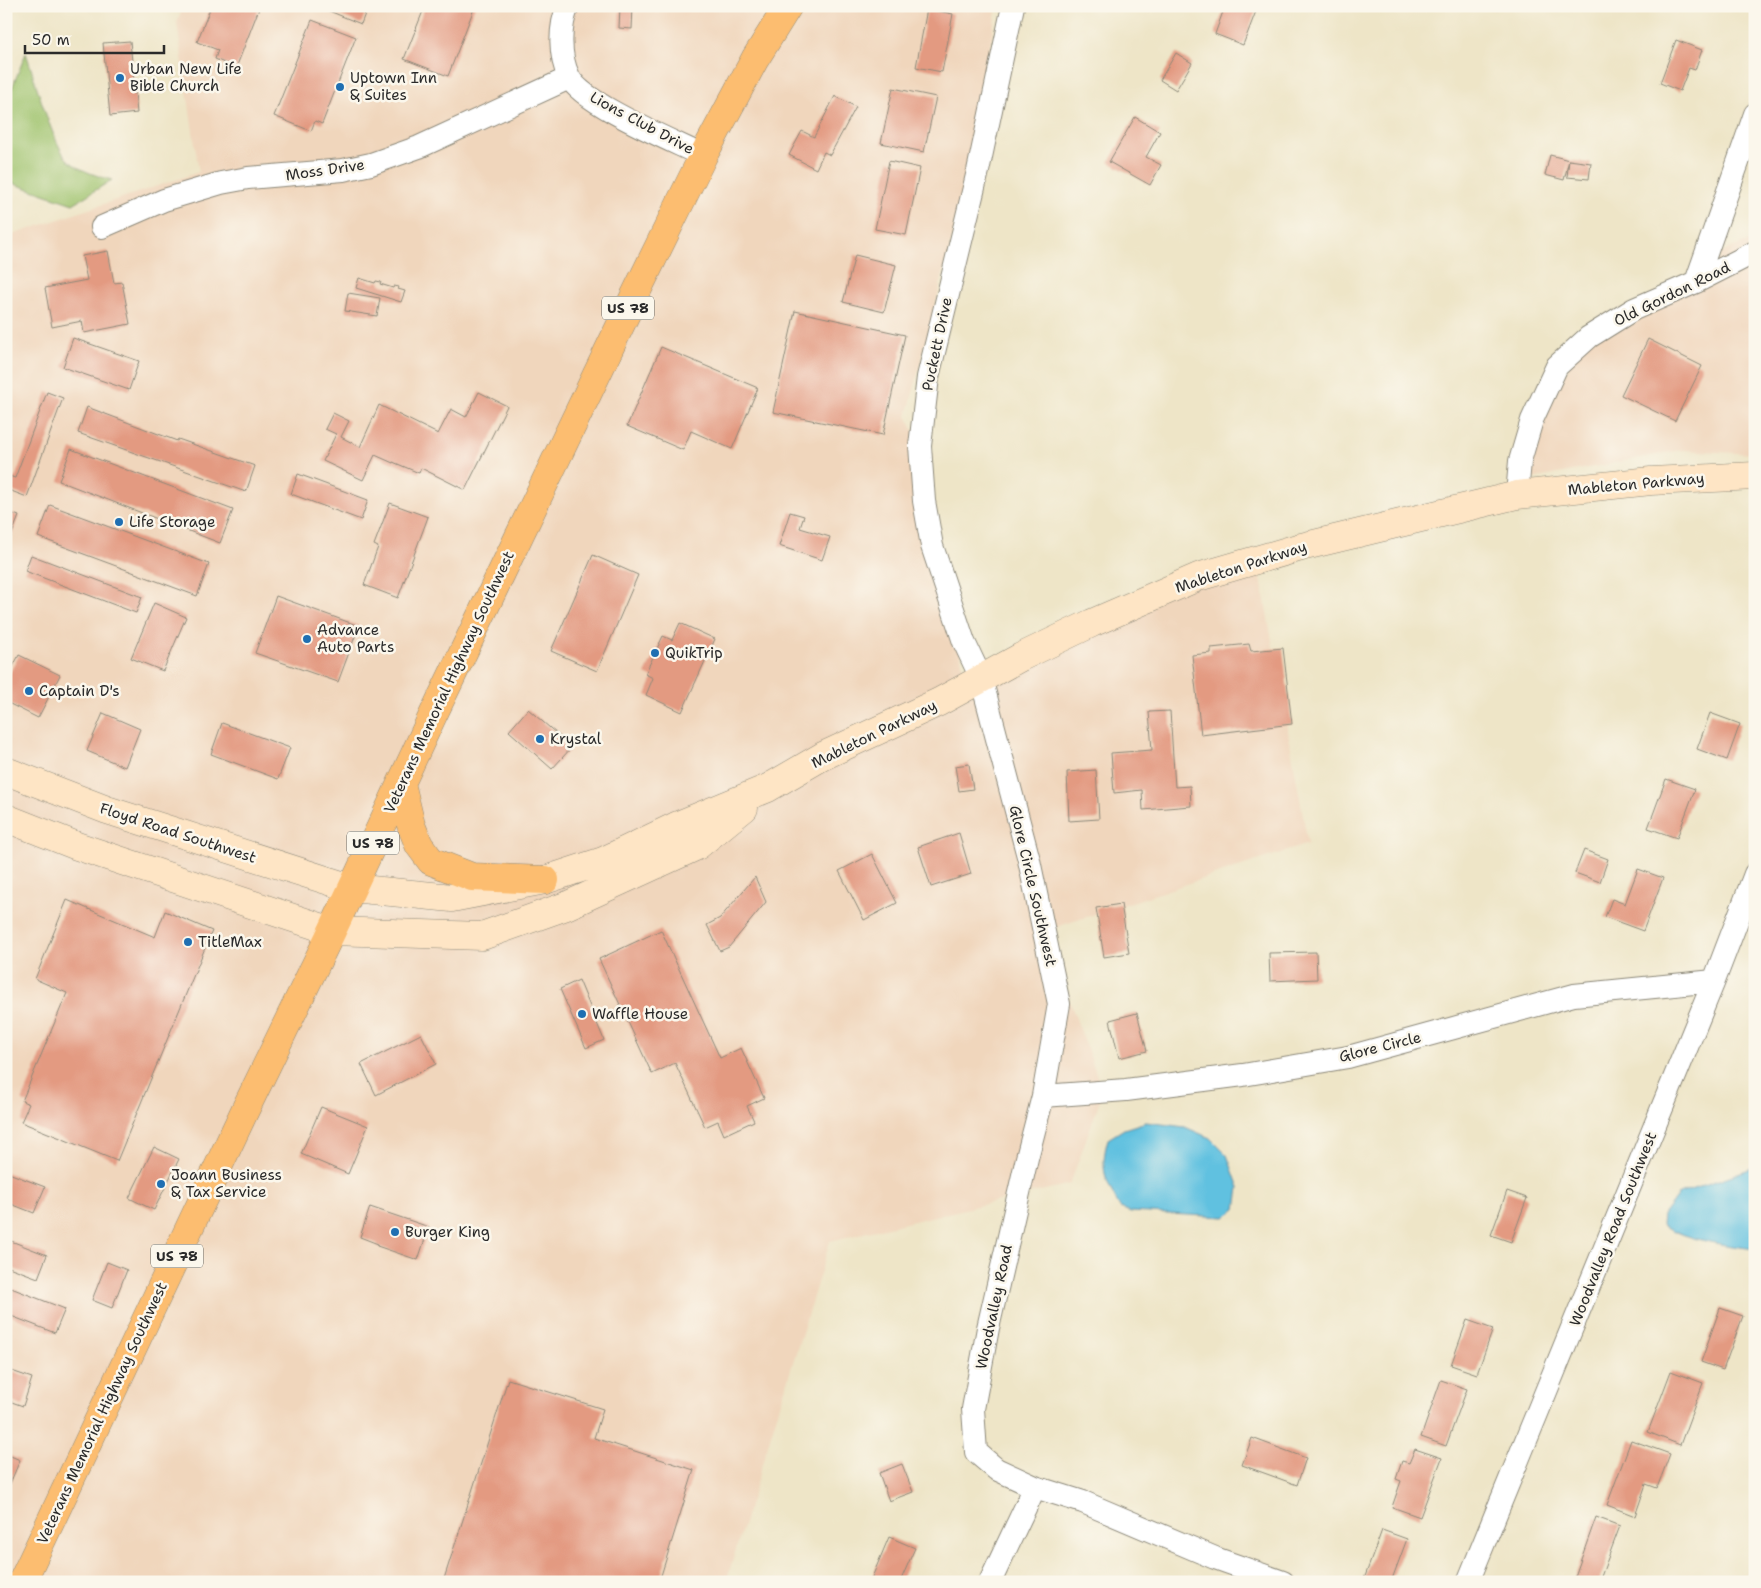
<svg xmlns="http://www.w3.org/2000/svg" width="1761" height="1588" font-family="'Shantell Sans',sans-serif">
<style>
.built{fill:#f0d6bc}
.green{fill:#9ec26c;stroke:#64764c}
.water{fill:#61c1e0;stroke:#467686}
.building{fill:#e39a81}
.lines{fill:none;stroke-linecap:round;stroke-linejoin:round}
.minor-casing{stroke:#8c8879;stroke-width:24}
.secondary-casing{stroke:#8c8879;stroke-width:29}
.primary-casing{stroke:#8c8879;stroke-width:29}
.minor{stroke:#fff;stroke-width:22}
.secondary{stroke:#fee5c5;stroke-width:28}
.primary{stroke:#fcbd6f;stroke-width:28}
.poi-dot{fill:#1f6fb2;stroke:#fbf7ec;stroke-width:2}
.labels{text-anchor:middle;stroke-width:5;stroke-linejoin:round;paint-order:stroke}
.shield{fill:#fbf7ec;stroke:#696865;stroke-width:1}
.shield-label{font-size:14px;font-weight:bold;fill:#2b2b2b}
.poi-label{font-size:15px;fill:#2b2b2b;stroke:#fbf7ec;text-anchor:start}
.street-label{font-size:15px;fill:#2b2b2b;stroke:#fbf7ec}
</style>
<rect width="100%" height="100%" fill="#fbf7ec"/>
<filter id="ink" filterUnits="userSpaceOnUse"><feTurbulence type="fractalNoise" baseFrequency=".02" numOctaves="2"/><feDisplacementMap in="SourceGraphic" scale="10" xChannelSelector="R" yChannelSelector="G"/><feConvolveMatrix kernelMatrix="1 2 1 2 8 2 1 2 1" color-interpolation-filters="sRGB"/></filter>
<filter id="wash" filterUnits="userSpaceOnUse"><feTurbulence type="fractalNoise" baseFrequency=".0096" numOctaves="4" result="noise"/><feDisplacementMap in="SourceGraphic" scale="20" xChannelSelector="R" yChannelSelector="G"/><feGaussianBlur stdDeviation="1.12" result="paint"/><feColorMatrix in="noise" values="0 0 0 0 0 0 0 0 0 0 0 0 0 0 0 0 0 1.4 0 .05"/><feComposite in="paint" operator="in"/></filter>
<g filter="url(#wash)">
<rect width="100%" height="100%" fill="#eee5c7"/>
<path class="built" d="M183 6H997L967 180 907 416 921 449 966 683 1257 556 1308 844 1044 931 1103 1092 1070 1184 830 1241 726 1582H6V237L199 172 177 23Z
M1755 239V454L1681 450 1516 482 1577 348 1728 249Z"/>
<path class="green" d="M26 53C34 76 53 147 69 161 81 171 97 176 112 180L73 204 6 181V103Z"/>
<path class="water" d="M1146 1122 1185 1127 1210 1138 1227 1155 1239 1188 1236 1209 1225 1217 1131 1212 1120 1208C1106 1180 1099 1171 1108 1139L1124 1129Z
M1755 1167V1249C1723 1245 1691 1241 1662 1225L1663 1215 1679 1194Z"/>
<g id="blocks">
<path class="building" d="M211 6H260L236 68 215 59 218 50 197 42Z
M317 6H368L361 24Z
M425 6H475L448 76 404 59Z
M620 6H633L632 29 619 28Z
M1225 6H1258L1243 45 1215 34Z
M927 9 953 14 942 72 916 67Z
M312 20 356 37 322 124 315 121 311 131 274 116Z
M1676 40 1702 50 1695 70 1689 68 1680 91 1660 83Z
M130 41 137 113 110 116 103 43Z
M1176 53 1192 63 1176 90 1160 80Z
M893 88 936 97 924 152 881 143Z
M835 96 856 107 830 155 824 152 816 169 789 155 802 131 814 137Z
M1135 117 1160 132 1146 157 1161 165 1150 185 1109 162Z
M1550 155 1569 160 1564 180 1545 175Z
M1569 160 1591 163 1589 179 1567 177Z
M889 161 920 168 906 235 875 229Z
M108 251 114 283 122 282 130 324 84 333 82 321 52 327 45 288 87 280 82 256Z
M855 255 896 265 884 312 843 302Z
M359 278 375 283 376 281 381 282 380 284 393 288 394 286 399 287 398 289 405 291 401 302 356 288Z
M348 293 380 298 377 316 345 311Z
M795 311 905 335 883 435 773 412Z
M73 338 139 361 129 390 63 367Z
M1648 339 1702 366 1675 421 1621 395Z
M661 347 758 388 732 449 691 431 683 450 627 426Z
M47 392 63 398 27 497 6 489V475L15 478Z
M479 392 507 406 465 490 421 468 419 473 393 462V463L375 455 363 480 323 461 336 434 325 429 333 413 349 421 341 437 360 447 379 405 438 434 451 409 466 417Z
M87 407 177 441 178 439 255 466 246 492 78 433Z
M71 449 233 510 220 543 59 481Z
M298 474 368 500 361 520 291 494Z
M390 503 428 517 398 598 364 585 378 547 374 545Z
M50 505 209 564 197 596 38 537Z
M6 511 19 516 6 549Z
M790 512 804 516 800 528 830 537 822 560 779 546Z
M31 555 142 597 136 613 25 571Z
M593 555 638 575 597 671 551 651Z
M276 596 359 626 338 682 255 653Z
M154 603 186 617 163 671 131 658Z
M680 623 715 639 682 712 646 695 653 678 645 674 663 636 672 640Z
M1249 644 1251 651 1283 648 1292 724 1201 735 1192 655 1211 653V648Z
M19 655 60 675 38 718 6 702V680Z
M528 709 572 747 552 769 509 731Z
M1170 711 1175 787 1190 786 1191 806 1143 810 1142 790 1114 793 1111 753 1152 750 1149 712Z
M103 713 140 729 125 767 87 751Z
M1710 713 1740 724 1727 760 1697 749Z
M222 723 290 748 278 779 211 754Z
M969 764 973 789 959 791 955 766Z
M1096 770 1099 819 1069 821 1067 772Z
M1666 779 1695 789 1677 838 1648 828Z
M959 833 971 874 931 887 918 847Z
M1584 850 1608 859 1600 882 1575 873Z
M872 854 897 903 864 920 839 871Z
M1638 869 1663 878 1643 931 1605 917 1612 899 1625 904Z
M755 877 766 902 729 947 720 951 707 925 720 918Z
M67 900 155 937 165 911 212 931 117 1161 21 1122 29 1104 22 1101 67 993 35 979Z
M1121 904 1129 953 1104 957 1096 908Z
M661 930 720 1058 741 1048 764 1098 747 1106 754 1121 724 1135 718 1121 705 1127 675 1063 652 1074 599 959Z
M1316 952 1317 979 1270 981 1269 953Z
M579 980 604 1040 586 1048 560 989Z
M1137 1013 1147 1051 1119 1058 1110 1020Z
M421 1034 436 1064 376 1095 361 1064Z
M321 1107 368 1126 348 1174 301 1154Z
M154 1147 179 1159 154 1210 129 1198Z
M6 1172 45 1187 34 1213 6 1202Z
M1507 1191 1527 1198 1511 1242 1491 1235Z
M370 1207 429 1227 418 1260 377 1246 378 1244 360 1237Z
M6 1239 47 1255 38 1278 6 1266Z
M107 1262 127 1270 112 1308 92 1300Z
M6 1286 65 1309 55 1333 6 1314Z
M1720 1308 1743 1316 1723 1370 1701 1362Z
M1467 1320 1493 1329 1477 1374 1451 1365Z
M6 1369 32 1378 23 1406 6 1400Z
M1671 1371 1703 1383 1680 1445 1648 1432Z
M508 1379 603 1409 594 1438 694 1470 659 1582H443Z
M1441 1380 1467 1389 1446 1446 1421 1437Z
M1252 1438 1306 1458 1297 1485 1242 1465Z
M1631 1440 1670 1454 1657 1488 1646 1484 1635 1516 1607 1505Z
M1415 1449 1442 1458 1420 1517 1392 1507 1401 1481 1396 1479 1402 1461 1409 1463Z
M6 1454 20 1460 6 1493Z
M902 1464 913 1492 889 1501 879 1473Z
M1596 1517 1620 1526 1599 1582H1573Z
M1382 1530 1407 1539 1391 1582H1363Z
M889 1537 915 1548 900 1582H870Z"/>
</g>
</g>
<g filter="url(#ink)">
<use href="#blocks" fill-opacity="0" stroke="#8c8879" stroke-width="1"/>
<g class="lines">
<defs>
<path id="minor" d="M568 6C559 27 559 56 569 77 583 104 673 141 703 156
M1013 6 978 171 928 377 920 446 924 501 932 546 964 642 981 678 1029 860 1059 1004 1043 1096 1027 1158 988 1328 973 1409 976 1452 996 1469 1035 1487 1083 1502 1215 1558 1283 1582
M102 227 164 200 221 183 248 178 343 170 371 164 419 147 569 78
M1696 282 1755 114
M1517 495 1520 461 1532 420 1557 366 1589 337 1634 309 1696 282 1755 252
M1043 1096 1126 1090 1243 1075 1348 1057 1574 995 1714 981
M990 1582 1035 1487
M1468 1582 1714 981 1755 874"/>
<path id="secondary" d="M6 771 107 810 351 888 452 898 545 880 603 861 676 826 768 788 823 756 939 702 1021 657 1092 623 1198 577 1301 547 1517 495 1651 481 1755 476
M6 818 77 846 332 931 482 936 566 906 697 846 744 808"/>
<path id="primary" d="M401 783 411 825 419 845 431 861 472 877 545 880
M22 1582 246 1108 332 931 433 715 635 295 703 156 755 59 788 6"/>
</defs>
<use href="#minor" class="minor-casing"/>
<use href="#secondary" class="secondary-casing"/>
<use href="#primary" class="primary-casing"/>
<use href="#minor" class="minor"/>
<use href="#secondary" class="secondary"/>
<use href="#primary" class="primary"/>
</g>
</g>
<g class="poi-dot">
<circle cx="120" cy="78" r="5"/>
<circle cx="340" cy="87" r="5"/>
<circle cx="119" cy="522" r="5"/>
<circle cx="307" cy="639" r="5"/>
<circle cx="655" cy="653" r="5"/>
<circle cx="29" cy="691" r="5"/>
<circle cx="540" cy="739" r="5"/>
<circle cx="188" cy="942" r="5"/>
<circle cx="582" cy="1014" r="5"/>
<circle cx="161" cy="1184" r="5"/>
<circle cx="395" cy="1232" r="5"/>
</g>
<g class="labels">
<g class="shield">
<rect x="602" y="296.5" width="52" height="23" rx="4"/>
<rect x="347" y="831.5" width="52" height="23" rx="4"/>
<rect x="151" y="1244.5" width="52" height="23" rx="4"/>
</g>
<g class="shield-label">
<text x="628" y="313">US 78</text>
<text x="373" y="848">US 78</text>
<text x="177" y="1261">US 78</text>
</g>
<g class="poi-label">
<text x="130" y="74">Urban New Life<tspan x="130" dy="17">Bible Church</tspan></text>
<text x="350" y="83">Uptown Inn<tspan x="350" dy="17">&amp; Suites</tspan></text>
<text x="129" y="527">Life Storage</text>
<text x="317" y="635">Advance<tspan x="317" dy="17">Auto Parts</tspan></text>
<text x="665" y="658">QuikTrip</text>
<text x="39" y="696">Captain D's</text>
<text x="550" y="744">Krystal</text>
<text x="198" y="947">TitleMax</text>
<text x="592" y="1019">Waffle House</text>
<text x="171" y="1180">Joann Business<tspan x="171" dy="17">&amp; Tax Service</tspan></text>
<text x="405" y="1237">Burger King</text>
</g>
<g class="street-label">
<text transform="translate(642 123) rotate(28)" y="5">Lions Club Drive</text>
<text transform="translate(325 170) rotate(-8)" y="5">Moss Drive</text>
<text transform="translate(1672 294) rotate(-26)" y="5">Old Gordon Road</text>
<text transform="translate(937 344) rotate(-78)" y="5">Puckett Drive</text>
<text transform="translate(1636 484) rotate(-5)" y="5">Mableton Parkway</text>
<text transform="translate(1241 567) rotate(-18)" y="5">Mableton Parkway</text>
<text transform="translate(449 682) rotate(-65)" y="5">Veterans Memorial Highway Southwest</text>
<text transform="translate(874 734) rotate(-26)" y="5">Mableton Parkway</text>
<text transform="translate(178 833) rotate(18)" y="5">Floyd Road Southwest</text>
<text transform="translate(1033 886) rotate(77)" y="5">Glore Circle Southwest</text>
<text transform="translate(1380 1047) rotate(-14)" y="5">Glore Circle</text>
<text transform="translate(1613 1229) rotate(-68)" y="5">Woodvalley Road Southwest</text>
<text transform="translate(994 1307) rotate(-78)" y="5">Woodvalley Road</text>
<text transform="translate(102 1413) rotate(-65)" y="5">Veterans Memorial Highway Southwest</text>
</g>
</g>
<rect width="1761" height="1588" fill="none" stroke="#fbf7ec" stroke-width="25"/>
<path d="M25 45v8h139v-8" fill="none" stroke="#2b2b2b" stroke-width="2.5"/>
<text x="32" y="45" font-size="15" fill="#2b2b2b" stroke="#fbf7ec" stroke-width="4" paint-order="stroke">50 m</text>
</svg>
